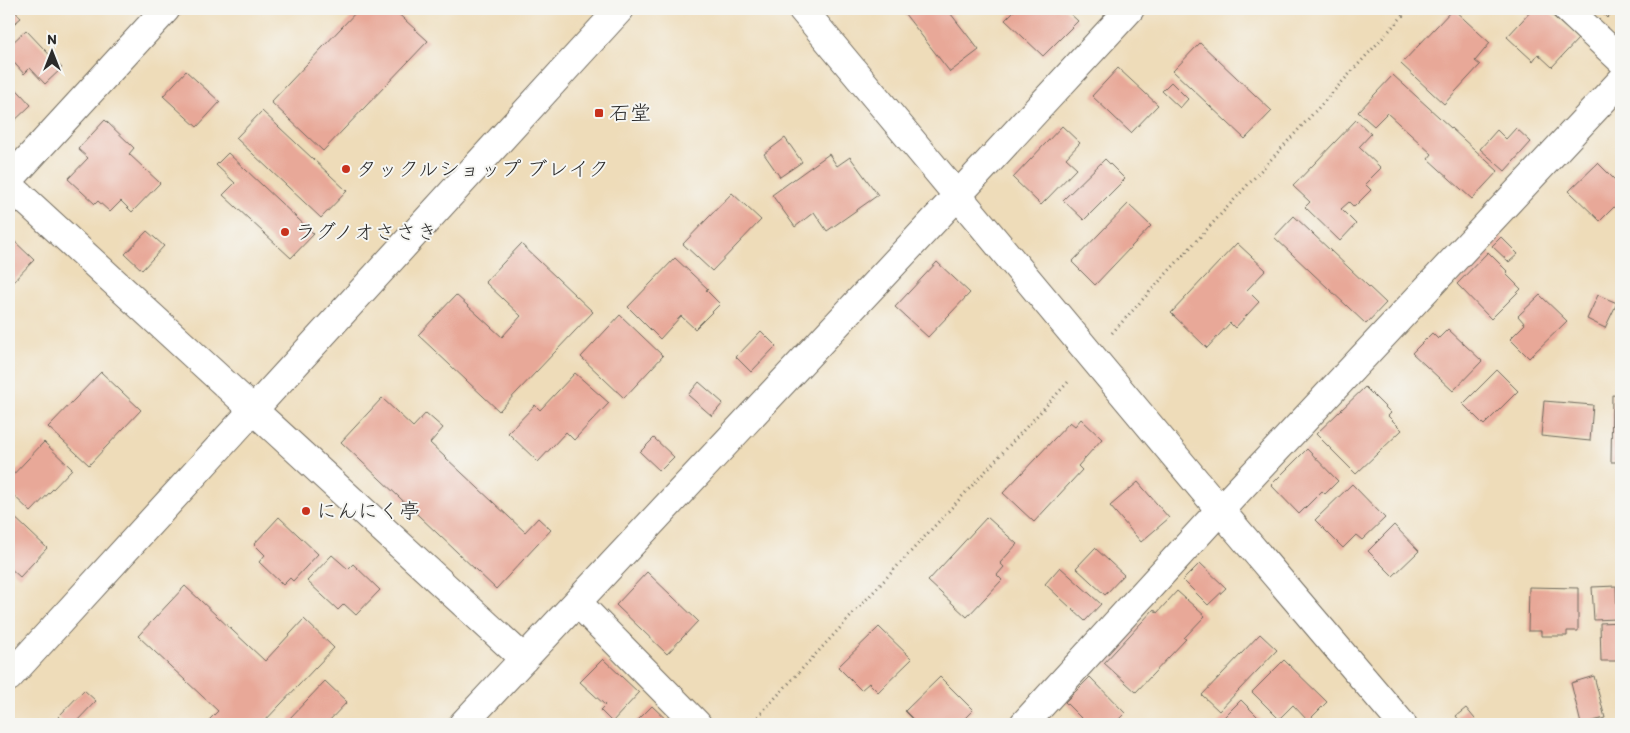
<svg xmlns="http://www.w3.org/2000/svg" width="1630" height="733" font-family="Itim,'Klee One',sans-serif">
<style>
.building{fill:#e8a898}
.lines{fill:none;stroke-linecap:round;stroke-linejoin:round}
.minor-casing{stroke:#6f695d;stroke-width:30}
.tertiary-casing{stroke:#6f695d;stroke-width:30}
.path{stroke:#6f695d;stroke-width:3;stroke-dasharray:1 4;stroke-linecap:butt}
.minor{stroke:#fff;stroke-width:28}
.tertiary{stroke:#fff;stroke-width:28}
.poi-dot{fill:#c8321e;stroke:#f6f6f2;stroke-width:2}
.labels{text-anchor:middle;stroke-width:4;stroke-linejoin:round;paint-order:stroke}
.poi-label{font-size:21px;fill:#2b2b2b;stroke:#f6f6f2;text-anchor:start}
</style>
<rect width="100%" height="100%" fill="#f6f6f2"/>
<filter id="ink" filterUnits="userSpaceOnUse"><feTurbulence type="fractalNoise" baseFrequency=".02" numOctaves="2"/><feDisplacementMap in="SourceGraphic" scale="10" xChannelSelector="R" yChannelSelector="G"/><feConvolveMatrix kernelMatrix="1 2 1 2 8 2 1 2 1" color-interpolation-filters="sRGB"/></filter>
<filter id="wash" filterUnits="userSpaceOnUse"><feTurbulence type="fractalNoise" baseFrequency=".0096" numOctaves="4" result="noise"/><feDisplacementMap in="SourceGraphic" scale="20" xChannelSelector="R" yChannelSelector="G"/><feGaussianBlur stdDeviation="1.12" result="paint"/><feColorMatrix in="noise" values="0 0 0 0 0 0 0 0 0 0 0 0 0 0 0 0 0 1.4 0 .05"/><feComposite in="paint" operator="in"/></filter>
<g filter="url(#wash)">
<rect width="100%" height="100%" fill="#eedcb9"/>
<g id="blocks">
<path class="building" d="M9 9H13L21 18 9 28Z
M359 9H393L428 41 323 151 271 102Z
M901 9H947L979 50 950 72Z
M1016 9H1065L1078 21 1043 56 1005 20Z
M1453 9 1490 43 1475 61 1480 65 1444 104 1401 64Z
M1533 9H1545L1578 39 1552 67 1538 54 1533 61 1507 37Z
M1598 9H1616L1607 18Z
M26 30 62 68 45 84 30 68 24 74 9 57V46Z
M1200 43 1272 111 1245 139 1173 71Z
M1118 68 1158 105 1131 133 1092 96Z
M186 71 220 102 197 127 163 96Z
M1393 75 1498 171 1472 199 1428 159 1432 154 1387 113 1374 126 1358 112Z
M9 81 31 105 9 126Z
M1171 82 1188 99 1180 108 1162 91Z
M262 111 347 191 321 218 236 138Z
M105 120 134 148 129 154 160 183 132 212 121 201 110 212 98 201 95 204 68 179 88 158 78 149Z
M1356 120 1371 134 1359 147 1381 168 1365 184 1371 190 1354 207 1349 202 1341 209 1356 224 1340 241 1305 207 1310 202 1293 186Z
M1062 126 1080 143 1066 158 1077 168 1041 205 1013 178Z
M1516 128 1531 142 1505 171 1480 149 1497 130 1506 139Z
M785 138 802 162 780 177 764 154Z
M228 153 314 234 291 258 223 195 235 183 216 165Z
M829 154 837 166 850 157 878 195 827 231 814 212 795 227 772 195Z
M1105 159 1125 179 1084 220 1063 200Z
M1598 163 1621 186V200L1600 221 1569 191Z
M732 193 761 220 712 271 683 244Z
M1128 204 1151 226 1095 285 1072 262Z
M1294 216 1386 303 1366 324 1274 237Z
M147 231 164 246 142 270 125 254Z
M9 236 34 260 9 286Z
M1501 237 1518 254 1509 262 1492 246Z
M1237 243 1266 270 1247 290 1259 302 1235 328 1230 323 1207 348 1171 313Z
M521 244 593 312 499 411 418 335 456 295 502 337 521 316 485 282Z
M1488 252 1508 272 1506 274 1521 289 1491 319 1457 284Z
M675 258 708 289 706 290 720 304 695 329 681 316 660 339 628 307Z
M937 262 970 293 928 337 895 307Z
M1540 295 1567 321 1529 358 1510 339 1525 324 1518 316Z
M1598 295 1617 303 1605 328 1587 319Z
M620 315 663 356 624 398 581 357Z
M1448 329 1482 361 1453 391 1412 353 1432 333 1438 339Z
M761 331 776 346 751 372 736 357Z
M1497 370 1518 391 1484 425 1463 404Z
M101 372 141 410 89 465 48 427Z
M575 373 609 403 574 440 566 432 538 462 508 433 535 405 540 410Z
M699 382 723 403 712 416 688 395Z
M1365 387 1391 413 1388 416 1402 430 1356 474 1316 434Z
M1612 395 1621 396V462H1611Z
M382 398 413 427 426 413 443 428 430 443 525 532 538 518 551 530 496 589 341 442Z
M1544 401 1593 405 1590 441 1541 436Z
M1081 419 1102 439 1078 466 1082 470 1034 522 1003 493 1070 422 1075 426Z
M654 438 674 457 660 471 640 452Z
M44 442 72 469 31 512 9 491V479Z
M1307 449 1338 481 1325 494 1322 491 1299 514 1271 485Z
M1138 482 1169 518 1141 542 1110 506Z
M1352 484 1385 518 1362 540 1356 535 1343 548 1315 520Z
M9 512 47 548 20 577 9 567Z
M279 517 318 554 293 581 290 578 283 585 259 562 265 555 254 544Z
M987 517 1017 544 1000 563 1004 567 997 575 1002 580 967 617 928 581Z
M1394 525 1419 551 1393 576 1368 551Z
M1095 548 1124 575 1105 595 1076 568Z
M332 555 348 569 353 564 380 590 356 615 344 604 338 610 307 581Z
M1200 563 1226 588 1208 605 1183 580Z
M1060 567 1101 604 1085 621 1045 584Z
M647 572 698 621 667 654 616 605Z
M185 586 265 661 304 619 334 648 262 724H205L218 711 138 636Z
M1616 586 1617 619 1594 620 1592 587Z
M1529 587 1578 588V631H1567V636H1541V631H1528Z
M1177 591 1205 616 1184 638 1186 639 1136 692 1104 663 1154 609 1157 613Z
M1621 622V661H1601L1600 623Z
M879 627 912 659 878 692 869 683 861 690 838 667Z
M1260 634 1277 650 1219 711 1202 695Z
M603 659 639 693 612 722 600 710 605 705 580 682Z
M1284 660 1327 702 1308 721 1293 705 1279 719 1252 692Z
M1594 676 1605 718 1581 724 1571 683Z
M940 677 973 710 959 724H918L905 711Z
M1090 677 1125 713 1114 724H1087L1065 702Z
M325 681 347 702 326 724H294L289 719Z
M84 690 96 701 74 724H66L58 717Z
M1241 700 1265 724H1217Z
M652 706 671 724H634Z
M1466 708 1479 724H1462L1456 716Z"/>
</g>
</g>
<g filter="url(#ink)">
<use href="#blocks" fill-opacity="0" stroke="#6f695d" stroke-width="1"/>
<g class="lines">
<defs>
<path id="minor" d="M1567 9 1621 60
M9 180 166 9
M9 185 524 659
M577 602 697 724
M463 724 958 195 1130 9
M1024 724 1220 510 1621 81"/>
<path id="tertiary" d="M802 9 1220 510 1402 724
M9 677 620 9"/>
</defs>
<use href="#minor" class="minor-casing"/>
<use href="#tertiary" class="tertiary-casing"/>
<path class="path" d="M1112 333 1409 9
M751 724 1070 380"/>
<use href="#minor" class="minor"/>
<use href="#tertiary" class="tertiary"/>
</g>
</g>
<g class="poi-dot">
<rect x="594" y="108" width="10" height="10" rx="2.5"/>
<circle cx="346" cy="169" r="5"/>
<circle cx="285" cy="232" r="5"/>
<circle cx="306" cy="511" r="5"/>
</g>
<g class="labels">
<g class="poi-label">
<text x="609" y="120">石堂</text>
<text x="356" y="176">タックルショップ ブレイク</text>
<text x="295" y="239">ラグノオささき</text>
<text x="316" y="518">にんにく亭</text>
</g>
</g>
<rect width="1630" height="733" fill="none" stroke="#f6f6f2" stroke-width="30"/>
<g transform="translate(52 52)" stroke="#f6f6f2" stroke-width="4" paint-order="stroke">
<path d="M0-4L9 19L0 12L-9 19Z" fill="#2b2b2b"/>
<text y="-8" font-size="14" font-weight="bold" text-anchor="middle" fill="#2b2b2b">N</text>
</g>
</svg>
